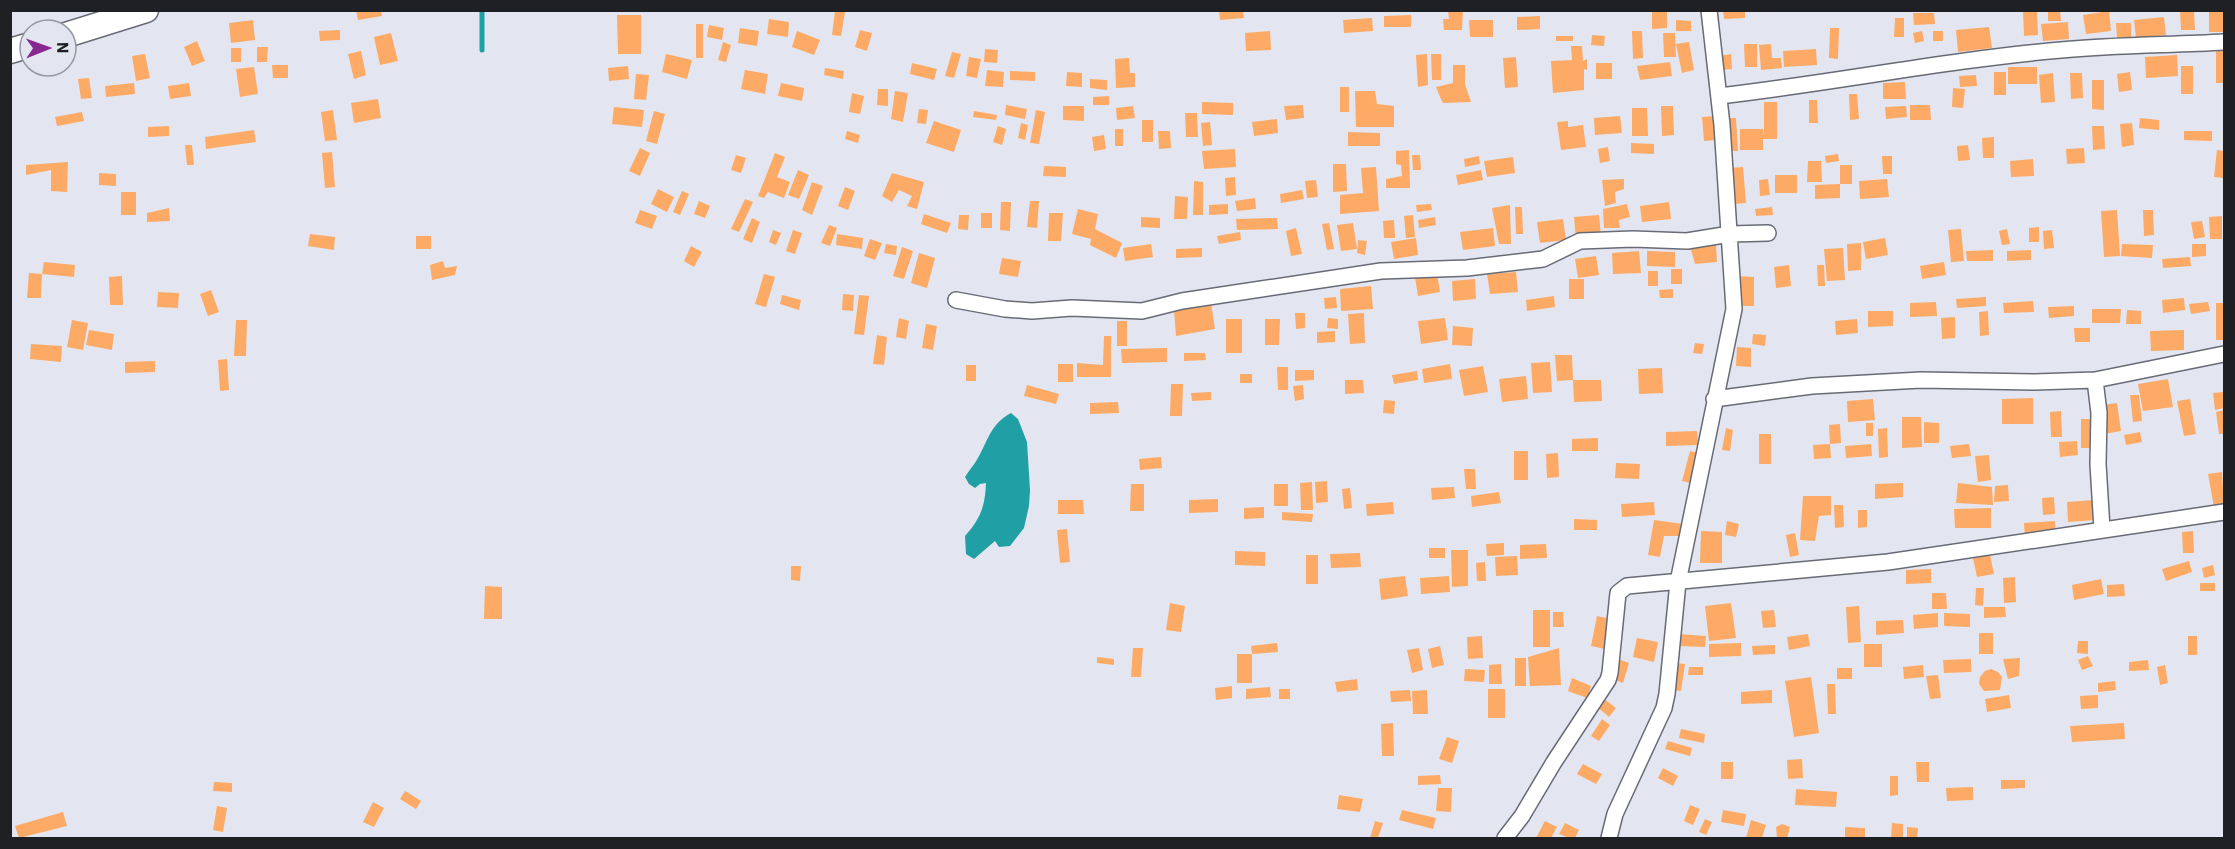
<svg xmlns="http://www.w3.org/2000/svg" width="2235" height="849" font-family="'IBM Plex Sans',sans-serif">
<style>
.water{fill:#20a0a4}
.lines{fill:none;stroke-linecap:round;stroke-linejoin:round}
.stream{stroke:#20a0a4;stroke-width:5}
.building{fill:#fcaa65}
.minor-casing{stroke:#686b75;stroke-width:18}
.primary-casing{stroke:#686b75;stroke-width:27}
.minor{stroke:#fff;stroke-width:15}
.primary{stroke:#fff;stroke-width:24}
</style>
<rect width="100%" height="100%" fill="#e3e6f1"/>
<path class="water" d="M1011 413 1018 419 1027 442 1030 490 1029 506 1024 528 1010 546 999 547 995 541 974 559 966 554 965 536C981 518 985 506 986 483L980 484 975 488 969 484 965 477C969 470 975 464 979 456 989 438 991 424 1011 413Z"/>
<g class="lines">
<path class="stream" d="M482 10V50"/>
</g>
<path class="building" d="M356 10H381L382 16 358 20Z
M1219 10H1243L1244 18 1220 20Z
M1448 10H1463L1462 30H1444L1443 19H1449Z
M1652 10H1667V28L1652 29Z
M1723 10H1745V18L1724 19Z
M2023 10H2037L2038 35 2024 36Z
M2048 10H2060L2061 21H2048Z
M2180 10H2194L2195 30H2181Z
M2209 10H2224L2223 32H2209Z
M835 11 845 12 841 36 832 35Z
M2109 11 2111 31 2086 34 2083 15Z
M1913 13H1934L1935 24 1914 25Z
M617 15H641V54H618Z
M1411 15V27H1384V16Z
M1540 16V29L1517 30V17Z
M2164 17 2166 35 2136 38 2134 20Z
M1372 18 1373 31 1344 33 1343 20Z
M1895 18H1904V37H1894Z
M769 19 789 22 788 37 767 34Z
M253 20 255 40 231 43 229 23Z
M1469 20H1493V37H1470Z
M1676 20 1691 21V31H1676Z
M2068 22 2069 39 2043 41 2041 24Z
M2116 23H2131V39H2117Z
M696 24H703V58H696Z
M709 25 724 28 722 40 707 37Z
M1989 27 1992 48 1958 52 1956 30Z
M740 28 759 31 757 46 738 43Z
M1830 28H1839L1838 59 1829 58Z
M340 30V40L320 41 319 31Z
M860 30 872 33 867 51 855 47Z
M797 31 820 40 814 55 792 47Z
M1270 31 1271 50 1246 51 1245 33Z
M1632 31H1642L1643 58 1633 59Z
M1922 31 1924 41 1915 43 1913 33Z
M1933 31H1943V41H1933Z
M391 33 398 61 380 65 374 37Z
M1663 33H1675L1676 57H1664Z
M1592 35 1605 36 1604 46 1591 45Z
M1556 36H1573V41H1556Z
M197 41 205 61 192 66 184 47Z
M723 42 731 45 726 62 718 60Z
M1689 42 1694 70 1682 73 1676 44Z
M1744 44H1757V67H1745Z
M1771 44 1772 58H1781L1782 68 1761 70 1759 45Z
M1571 46H1582L1583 61 1587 59V70L1584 69V90L1553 93 1551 61 1572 60Z
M257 47H268L267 62H257Z
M231 48H241V62H231Z
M985 49 998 50 997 63 984 62Z
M1816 49 1817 65 1784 67 1783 51Z
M2216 49H2224V83H2216Z
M361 51 366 75 354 79 348 54Z
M952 52 961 54 954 78 945 76Z
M145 54 150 78 136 81 132 56Z
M666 54 692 60 687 79 662 72Z
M1427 54 1428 85 1418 87 1416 55Z
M1431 54H1441V80H1432Z
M1731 54 1732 69 1721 70 1719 56Z
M2177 55 2178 76 2146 78 2145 57Z
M969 57 981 59 977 78 966 76Z
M1516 57 1518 87 1505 88 1503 58Z
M1129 58 1130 73H1135V87L1116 88 1115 59Z
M1670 62 1672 76 1640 80 1637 66Z
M912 63 937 69 934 80 910 74Z
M1596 63H1612V79H1596Z
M272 65H288V78H273Z
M1453 65H1465V84L1471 102 1443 103 1440 97 1436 87 1453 83Z
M628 66 629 79 609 81 608 68Z
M2181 66H2193V94H2181Z
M254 67 258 94 240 97 236 69Z
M2008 67H2037V84H2008Z
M825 68 844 71 843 79 824 75Z
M745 70 768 74 765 94 741 89Z
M987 70 1004 72 1003 87 985 86Z
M1010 71 1035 72V81L1010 80Z
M1067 72 1082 73V87L1066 86Z
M1994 72H2006V95H1994Z
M2130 72 2132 90 2119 92 2117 74Z
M2053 73 2055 102 2041 103 2039 75Z
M2070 73H2082L2083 98 2071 99Z
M636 74 649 75 646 100 634 99Z
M1976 75 1977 86 1960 87 1959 76Z
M89 78 92 98 81 99 78 79Z
M1090 79 1107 80V90L1090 88Z
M2092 80H2104V110L2092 109Z
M1905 82 1906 99H1883V83Z
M134 83 135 94 106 97 105 86Z
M189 83 191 96 170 99 168 86Z
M781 83 804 88 802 101 778 96Z
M1340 87H1349V112H1340Z
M1953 88 1965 89 1963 108 1952 107Z
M878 89H888V106L877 105Z
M895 91 908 93 903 122 891 119Z
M1355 91H1375L1377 104 1394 106V127H1356Z
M852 93 864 96 860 114 849 112Z
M1849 94H1857L1859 119 1850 120Z
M1109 96V105H1093V97Z
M378 99 381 118 354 123 351 103Z
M1809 100H1817L1818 123H1809Z
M1202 102 1233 103V115L1202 114Z
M1764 102H1777V139H1763V150H1740V129H1763L1764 136Z
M1006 105 1027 109 1025 119 1005 115Z
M1303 105 1304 118 1286 120 1284 106Z
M1910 105H1930L1931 120H1910Z
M1063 106H1084V121L1063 120Z
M1133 106 1135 118 1117 120 1116 108Z
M1661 106H1673L1674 135 1662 136Z
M1906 106 1907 117 1886 119 1885 107Z
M614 107 644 110 642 127 612 124Z
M1632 108H1647L1648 136H1632Z
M919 109 928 110 926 124 917 123Z
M333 110 337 140 325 141 321 112Z
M1036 110 1045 112 1039 144 1030 143Z
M654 111 665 114 657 144 646 141Z
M974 111 997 115 996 120 973 117Z
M82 112 84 121 57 126 55 117Z
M1185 113H1197L1198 137H1186Z
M1620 116 1622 133 1595 135 1594 118Z
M1715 116 1717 140 1704 141 1702 117Z
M1725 118H1736L1738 151H1727Z
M2140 118 2159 120V130L2139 128Z
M1277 119 1278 133 1254 136 1252 122Z
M1142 120H1153V142H1142Z
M934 121 961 130 954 152 926 143Z
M1568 121V127L1583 125 1586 147 1561 150 1557 122Z
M1210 122 1212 145 1203 146 1201 123Z
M1021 123 1028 125 1025 140 1018 138Z
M2132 123 2134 145 2122 147 2120 124Z
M169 126V136L148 137V127Z
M998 126 1006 129 1002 145 993 142Z
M2092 126H2104L2105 149 2093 150Z
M1115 129H1123V146H1115Z
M254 130 256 142 206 149 205 137Z
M847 131 860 135 858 143 845 139Z
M1158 131H1170L1171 148 1159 149Z
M2184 131H2212V141L2184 140Z
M1348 132 1380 133V146H1348Z
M1104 135 1106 149 1094 151 1092 137Z
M1994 137V158H1983L1982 138Z
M1631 143 1654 144V154L1631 153Z
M185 145H192L194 165H187Z
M1968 145 1970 160 1958 161 1957 146Z
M1608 147 1610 161 1600 163 1598 149Z
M640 148 650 153 640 176 629 171Z
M2084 148 2085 163 2067 164 2066 149Z
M1235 149 1236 167 1204 169 1202 151Z
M1409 150 1410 188H1386V179L1402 176 1401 165 1396 164V151Z
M2217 150 2224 151V178L2214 177Z
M332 152 335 187 325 188 322 153Z
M775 153 785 157 777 177 790 182 784 198 768 192 764 198 758 196Z
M1838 154 1839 161 1826 163 1825 156Z
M736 155 746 158 741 173 731 170Z
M1412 155H1420L1421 170H1413Z
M1479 156 1480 164 1465 167 1464 159Z
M1882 156H1892V174H1883Z
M1513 157 1515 173 1487 177 1484 161Z
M2033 159 2034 176 2011 177 2010 161Z
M1808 161H1821L1822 182H1807Z
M68 162 67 192 51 191V170L26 175V165Z
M1333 164H1346L1347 191 1333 192Z
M1840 165H1852V184H1840Z
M1044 166 1066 167V177L1043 176Z
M1376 167 1379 211 1340 214V195L1363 193 1361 168Z
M1743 167 1746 203 1734 204 1731 168Z
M798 170 809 175 799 199 788 195Z
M1481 170 1483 180 1458 185 1456 175Z
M99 173 116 174V186L99 185Z
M892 173 924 182 917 209 907 206 912 196 899 190 892 202 882 196Z
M1775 175H1797V193H1775Z
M1235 177 1236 195 1226 196 1225 178Z
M1624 179V189L1615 192 1616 203 1605 206 1602 180Z
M1768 179 1770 195 1760 196 1759 180Z
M1887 179 1889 197 1860 199 1859 181Z
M1316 180 1318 197 1307 198 1305 181Z
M1194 181 1203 182V215H1193Z
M812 182 823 186 812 215 802 210Z
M1840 184V198L1815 199V185Z
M845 187 855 191 848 210 838 206Z
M658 189 674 197 667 212 651 204Z
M1302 190 1304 199 1281 203 1280 194Z
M682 191 689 194 680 215 673 212Z
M121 192H136V215H121Z
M1175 196 1188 197 1187 219H1174Z
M1255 198 1256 209 1237 211 1235 201Z
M745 199 753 202 739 232 731 229Z
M699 201 710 206 705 218 694 214Z
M1030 201H1039L1037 228 1027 227Z
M1001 202H1011L1010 231 1000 230Z
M1669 202 1671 219 1642 222 1640 206Z
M1228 204V214L1209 215V205Z
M1431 204 1432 210 1417 212 1416 205Z
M1627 204 1630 217 1619 220 1620 228H1604L1603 209Z
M1510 205 1511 244H1499L1492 208Z
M1515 207H1522L1523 234H1516Z
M1772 207 1773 215 1756 216 1755 209Z
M169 208 170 221 147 222V213Z
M1078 209 1098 214 1095 229 1122 243 1116 258 1090 245 1091 239 1072 234Z
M640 210 657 216 652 229 635 223Z
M2117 210 2120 256 2104 257 2101 211Z
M2143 210H2153L2154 235 2144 236Z
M981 213H992V228H981Z
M1049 213H1063L1061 241H1048Z
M924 214 951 223 947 233 921 224Z
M959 215H969L968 230 958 229Z
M1413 215 1415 237 1406 238 1404 216Z
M1599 215 1601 236 1576 239 1574 217Z
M2222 216V239H2210L2209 217Z
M1141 217 1160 218V228L1141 227Z
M1435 217 1436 225 1419 228 1418 220Z
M752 218 760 222 752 243 743 239Z
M1277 218 1278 229 1237 230 1236 219Z
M1563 219 1566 240 1540 243 1537 222Z
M1394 220 1395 238H1384L1383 221Z
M2202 221 2205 237 2194 239 2191 222Z
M1329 223 1334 249 1327 250 1322 224Z
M1353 223 1357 249 1341 251 1337 225Z
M829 225 837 228 830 246 821 243Z
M2039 227V242H2029V228Z
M1296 228 1302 254 1291 256 1286 231Z
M1493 228 1495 246 1463 250 1460 232Z
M1961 229 1964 261 1951 262 1948 230Z
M2007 229 2010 244 2002 245 1999 231Z
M773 230 781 233 776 245 769 242Z
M793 230 802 233 795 254 786 251Z
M2052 230 2054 248 2044 249 2043 231Z
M1240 232 1241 240 1219 244 1217 236Z
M310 234 335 237 334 250 308 246Z
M837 234 863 238 862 249 836 245Z
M416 236H431V249H416Z
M1416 238 1418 255 1394 259 1391 242Z
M1885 238 1888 255 1866 259 1863 242Z
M870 239 882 243 875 260 864 256Z
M1358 240 1367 241 1365 255 1357 253Z
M1861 243V270L1848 271 1847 244Z
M886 244 897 246 896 255 884 253Z
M1151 244 1153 257 1125 261 1123 248Z
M2122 244 2153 245 2152 258 2121 256Z
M2192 244H2206V256L2192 257Z
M1716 245 1717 262 1695 264 1690 246Z
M691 246 702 252 694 267 684 261Z
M902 247 913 251 904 279 893 276Z
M1202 248V257L1176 258V249Z
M1843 248 1845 280 1827 281 1824 249Z
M1993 250V261H1967L1966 251Z
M2031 250V260L2007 261V251Z
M1639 251 1641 273 1613 274 1612 253Z
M1647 251 1675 252V267L1647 266Z
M919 253 935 258 927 288 911 283Z
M1596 256 1599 275 1578 278 1575 259Z
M2190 257 2191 266 2163 268 2162 259Z
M1002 258 1021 261 1018 277 999 274Z
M443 261 445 268 457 266 455 275 432 280 430 265Z
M44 262 75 265 74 277 42 274Z
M1944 262 1946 275 1922 279 1920 266Z
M1789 265 1791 286 1776 288 1774 267Z
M1817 265H1824L1825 286H1818Z
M1671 269H1682V284H1671Z
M1648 271H1658V286H1648Z
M1516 272 1518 292 1490 294 1487 274Z
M29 273 42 274 41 298H27Z
M1437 273 1440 292 1418 296 1415 277Z
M764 274 775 277 766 307 755 304Z
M122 276 123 305H110L109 277Z
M1737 276 1754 277V306H1737Z
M1475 279 1476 299 1453 301 1452 281Z
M1569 279H1584V299H1569Z
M1371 286 1373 309 1341 311 1340 289Z
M1673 289V298H1660L1659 290Z
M211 290 219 312 208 316 200 294Z
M158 292 179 293 178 308 157 307Z
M843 294 854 295 853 311 842 310Z
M782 295 801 300 799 310 780 304Z
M859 295 869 296 864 335 854 334Z
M1554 296 1555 307 1527 311 1526 300Z
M1336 297 1337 308 1325 309 1324 298Z
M1986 297V306L1957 308 1956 299Z
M2184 298 2185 310 2163 313 2162 300Z
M2033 301 2034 312 2004 313 2003 303Z
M1936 302 1937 316 1910 317V303Z
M2208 302 2210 311 2191 314 2189 304Z
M1211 303 1215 329 1176 336 1174 310Z
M2216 303H2224V340H2216Z
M2074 306V316L2049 318 2048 307Z
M2092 309H2121L2120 323H2092Z
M2127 310 2141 311V324H2126Z
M1868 311H1893V326L1868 327Z
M1988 311 1989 335 1980 336 1979 312Z
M1295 313H1305V328L1296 329Z
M1364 313 1365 343 1350 344 1348 314Z
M1955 317V338L1942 339 1941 318Z
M899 318 909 321 906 339 896 337Z
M1328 318 1338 319V329L1327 328Z
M1445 318 1448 340 1421 344 1418 321Z
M1226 319H1242V353H1226Z
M1265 319H1280L1279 345H1265Z
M1857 319 1858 333 1836 335 1835 321Z
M72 320 88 323 83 350 67 347Z
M236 320H247L246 356H234Z
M1117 321H1127V346H1117Z
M926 324 937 326 933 350 922 348Z
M1453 326 1473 328 1472 346 1452 345Z
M2074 328H2090V342H2075Z
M89 330 114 334 112 350 86 345Z
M2184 330V350L2151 351 2150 331Z
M1335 331V342L1317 343V332Z
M1753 334 1766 335 1765 346 1752 344Z
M877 335 887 337 884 365 873 364Z
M1104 336H1111V377H1077V363L1103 365Z
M1695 343 1704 344 1702 354 1693 353Z
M31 344 62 346 61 362 30 359Z
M1737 347 1751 348V367L1736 366Z
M1167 348V362L1122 363 1121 349Z
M1184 353H1205L1206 360 1184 361Z
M1555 355H1572L1573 380 1557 381Z
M227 359 229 390 220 391 218 360Z
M155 361V372L125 373V362Z
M1550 362 1552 392 1533 393 1531 363Z
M1058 364H1073V382H1058Z
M1450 364 1452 379 1424 383 1422 369Z
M966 365H976V381H966Z
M1483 366 1488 392 1464 396 1459 370Z
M1277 367H1288V390H1278Z
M1662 368 1663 393 1639 394 1638 369Z
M1295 370H1314V380L1295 381Z
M1417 371 1418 380 1394 384 1392 375Z
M1240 374H1252V383H1240Z
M1526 376 1528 399 1502 402 1499 379Z
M2168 379 2173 407 2143 411 2138 384Z
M1345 380H1363L1364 393 1345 394Z
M1573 380H1601L1602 401 1574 402Z
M1171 384H1183L1182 416H1170Z
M1027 385 1059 394 1056 404 1024 396Z
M1303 385 1304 399 1295 401 1293 386Z
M1211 392V400L1192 401 1191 393Z
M2223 392 2224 408 2215 410 2213 393Z
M2130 395H2139L2142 421 2133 422Z
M2033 398V424H2002V399Z
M1873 399 1875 420 1848 422 1847 401Z
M2190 399 2196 434 2184 436 2177 401Z
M1384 400 1395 401 1394 414 1383 413Z
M1118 402 1119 413 1090 414V403Z
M2117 403 2121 431 2104 434 2100 405Z
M2224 410V434H2219L2216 412Z
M2061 411 2062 437H2051L2050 412Z
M1902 417H1921L1922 447 1902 448Z
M2081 419H2095V448H2081Z
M1924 422 1939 423V443H1924Z
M1866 423H1873V436H1866Z
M1840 424 1841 443 1830 444 1829 425Z
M1726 428 1733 430 1730 451 1722 450Z
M1887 428 1888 457 1879 458 1878 429Z
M1697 431 1698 445 1666 446V432Z
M2140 432 2142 442 2126 445 2124 435Z
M1759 434H1771V464H1759Z
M1598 438V451H1572V439Z
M2077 441 2078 455 2060 457 2059 442Z
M1830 444 1831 458 1814 459 1813 445Z
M1871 444 1872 456 1846 458 1845 446Z
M1969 444 1971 456 1952 458 1950 446Z
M1514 451H1528V480H1514Z
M1690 451 1702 454 1694 484 1682 481Z
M1558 453 1559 477 1547 478 1546 454Z
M1989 455 1991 480 1978 482 1975 456Z
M1161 457 1162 468 1140 470 1139 459Z
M1616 463 1640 464 1639 479 1615 478Z
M1464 469H1475L1476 489H1466Z
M2222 472 2224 505 2214 507 2208 474Z
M1327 481 1328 502 1316 503 1315 482Z
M1312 482 1313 510H1301L1300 483Z
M1903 483V497L1875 499V484Z
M1958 483 1992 487 1993 505 1956 503Z
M1131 484H1144V511H1130Z
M1274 484H1288V506H1274Z
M2008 485 2009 501 1994 502 1995 486Z
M1454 487 1455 498 1432 500 1431 488Z
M1350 488 1352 508 1344 509 1342 489Z
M1499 492 1501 503 1472 507 1471 496Z
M1803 496H1831V515L1819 516 1815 541 1800 540Z
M2054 497 2055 514 2043 515 2042 498Z
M1218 499V512L1189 513V500Z
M1058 500H1083L1084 514H1058Z
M2094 500 2095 520 2068 522 2067 502Z
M1393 502 1394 514 1367 516 1366 504Z
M1654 502 1655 515 1622 517 1621 504Z
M1834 505H1843L1844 527 1835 528Z
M1264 507V518L1244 519V508Z
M1991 508V528H1955L1954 509Z
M1858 510H1867V527L1858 528Z
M1282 512 1313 514 1312 522 1282 520Z
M1574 519 1597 520V530H1574Z
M1654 520 1683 524 1682 536H1664L1660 557 1648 555Z
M1727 521 1739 524 1736 537 1725 535Z
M2055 521 2056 536 2025 538 2024 523Z
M1067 529 1070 562 1060 563 1057 530Z
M1701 531 1722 532V563H1700Z
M2193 531 2194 553H2183L2182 532Z
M1795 533 1799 555 1790 557 1786 535Z
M1504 543V555L1487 556 1486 544Z
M1546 544 1547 558 1520 559V545Z
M1429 548H1445V558H1429Z
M1451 550H1468V586L1452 587Z
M1989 550 1994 574 1977 577 1972 553Z
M1235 551 1265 552V566L1235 565Z
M1360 553 1361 567 1331 568 1330 554Z
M1306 555H1318V584H1306Z
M1517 556 1518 575 1496 576 1495 557Z
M2189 561 2192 572 2166 581 2162 569Z
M1485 562 1486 581H1477L1476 563Z
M2213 565 2215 575 2204 578 2202 568Z
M791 566H801L800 581 791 580Z
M1931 569V583L1906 584V570Z
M1405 576 1408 596 1381 600 1379 579Z
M1449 576 1450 592 1421 594 1420 578Z
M2015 577 2016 602 2004 603 2003 578Z
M2101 579 2104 594 2074 600 2072 585Z
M2200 583H2215V591H2200Z
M2124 584 2125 596 2107 597V585Z
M485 586 502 587V619H484Z
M1976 588H1984L1983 606 1975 605Z
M1932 593H1946L1947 609H1932Z
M1170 603 1185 606 1181 632 1166 630Z
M1731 603 1736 638 1709 641 1705 606Z
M1859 606 1861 642 1848 643 1846 607Z
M1984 607H2005L2006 617 1984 618Z
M1533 610H1550V647H1533Z
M1774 610 1776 627 1763 628 1761 611Z
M1553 612H1563L1564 627H1553Z
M1938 613V627L1914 629 1913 615Z
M1944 613 1970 614V627L1944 626Z
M1597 616 1611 619 1605 649 1591 646Z
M1903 620 1904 633 1876 635V621Z
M1979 633H1993V654H1979Z
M1679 634 1706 636 1705 647 1678 646Z
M1808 634 1810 646 1789 650 1787 637Z
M1482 636 1483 658 1468 659 1467 637Z
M2188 636H2197V655H2188Z
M1637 638 1658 642 1654 662 1633 657Z
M2078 641H2088V654L2077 653Z
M1277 643 1278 652 1252 654 1251 646Z
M1741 643V656L1709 657V644Z
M1864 644H1882V667H1864Z
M1775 645V654L1753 655 1752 646Z
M1440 646 1444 665 1432 668 1428 649Z
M1133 648H1143L1141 677H1131Z
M1419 648 1423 670 1412 673 1407 650Z
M1559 648 1561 685 1530 686 1528 657Z
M1237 654H1252V683H1237Z
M2088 656 2093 666 2082 670 2078 660Z
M1097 657 1114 659V665L1097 663Z
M1515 658H1526V686H1515Z
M2020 658 2019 676 2008 679 2003 659Z
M1618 659 1629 663 1623 683 1612 679Z
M1971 659V672L1944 673 1943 660Z
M2148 660 2149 670 2129 671V662Z
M1676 663 1685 664 1681 691 1672 690Z
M1501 664 1502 684H1489V665Z
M1923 665 1924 677 1904 679 1903 667Z
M2165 665 2168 683 2160 685 2157 667Z
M1689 667H1703V675H1688Z
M1837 668H1852V679H1837Z
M1465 669 1485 670 1484 682 1464 681Z
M1991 669 1998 672 2002 677 2000 690 1984 691 1979 684 1980 677 1985 671Z
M1938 675 1941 698 1930 699 1926 676Z
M1811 677 1819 733 1794 737 1785 681Z
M1572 678 1591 686 1587 698 1568 691Z
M1357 679 1358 690 1337 692 1335 682Z
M2115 681 2116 690 2098 692V683Z
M1827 684H1835L1836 714H1828Z
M1232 686V698L1216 700 1215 688Z
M1270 687 1271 697 1246 699V689Z
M1279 689H1290V699H1279Z
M1488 689H1505V718H1488Z
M1410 690 1411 701 1391 702 1390 691Z
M1427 690 1428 714H1413L1412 691Z
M1772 690V703L1741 704V692Z
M2009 695 2011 708 1987 712 1985 699Z
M2098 695V708L2081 709 2080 696Z
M1603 698 1616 708 1609 717 1596 706Z
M1602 719 1610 725 1599 741 1591 736Z
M1393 723 1394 756H1382L1381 724Z
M2124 723 2125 739 2072 742 2070 726Z
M1681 729 1705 734 1704 743 1679 738Z
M1447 737 1459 741 1452 763 1439 759Z
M1668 741 1692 748 1690 756 1665 749Z
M1802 759 1803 778 1788 779 1787 760Z
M1721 762H1733V779H1721Z
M1916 762H1929V782H1917Z
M1583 764 1602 774 1596 784 1577 774Z
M1663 768 1678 776 1673 786 1658 778Z
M1440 775 1441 784 1418 785V776Z
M1890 776H1898V795L1890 796Z
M2001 780H2025V788L2001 789Z
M214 782 232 783V792L213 791Z
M1973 787V800L1947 801 1946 788Z
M1438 788H1452L1451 812 1436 811Z
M1796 789 1837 792 1836 807 1795 805Z
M405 791 421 801 416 809 400 799Z
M1339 795 1363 799 1360 812 1337 809Z
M373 802 384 808 374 827 363 822Z
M1690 805 1700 809 1693 825 1684 821Z
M217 806 227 808 223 832 213 830Z
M1402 810 1436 818 1433 829 1399 820Z
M1723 810 1746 814 1744 826 1721 822Z
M63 812 67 826 19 838 15 826Z
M1705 819 1712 822 1706 835 1699 832Z
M1751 820 1766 825 1762 838H1746Z
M1375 821 1383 823 1378 838H1370Z
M1545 821 1557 827 1551 838H1536Z
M1565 823 1579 830 1575 838H1569L1559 834Z
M1892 823 1903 824V838H1891Z
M1782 824 1790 827 1787 838H1777L1776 827Z
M1845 827 1865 828V838H1845Z
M1907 827 1918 828 1917 838H1907Z"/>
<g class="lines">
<defs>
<path id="minor" d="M1719 96C1833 83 1946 60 2061 50 2115 45 2170 45 2224 42
M956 300 1005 309 1032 311 1072 308 1142 311 1182 301 1381 271 1467 268 1543 259 1580 241 1633 239 1687 241 1730 234 1768 233
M2095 380 2099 413 2098 464 2102 529
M1714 399 1812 386 1921 380 2035 382 2095 380 2224 354
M1505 838 1522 816 1554 762 1608 680 1610 673 1618 593 1627 586 1888 562 2224 512
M1609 838 1615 814 1664 708 1667 694 1678 582 1734 309 1722 125 1709 10"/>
<path id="primary" d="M66 35 146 10
M10 51 30 45"/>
</defs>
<use href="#minor" class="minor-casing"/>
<use href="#primary" class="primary-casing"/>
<use href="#minor" class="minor"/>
<use href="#primary" class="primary"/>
</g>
<rect width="2235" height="849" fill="none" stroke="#1f2024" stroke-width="24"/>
<g transform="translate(48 48) rotate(89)"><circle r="28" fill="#e3e6f1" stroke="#95979f" stroke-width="1.5"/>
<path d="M0-4.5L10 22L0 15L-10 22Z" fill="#892790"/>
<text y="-9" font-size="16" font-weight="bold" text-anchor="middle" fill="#1f2024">N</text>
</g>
</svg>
